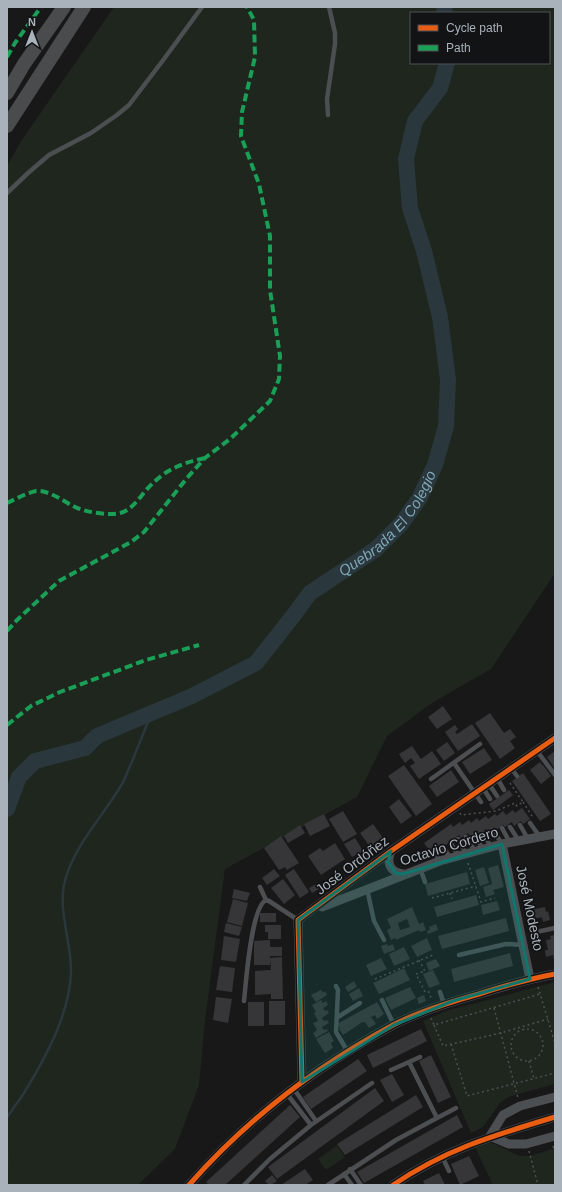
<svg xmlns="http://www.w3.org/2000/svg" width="562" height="1192" font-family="Arial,sans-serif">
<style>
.green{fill:#1e261e;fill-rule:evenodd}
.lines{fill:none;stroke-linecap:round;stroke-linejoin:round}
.stream{stroke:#2a373c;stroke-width:2.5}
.river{stroke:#2a373c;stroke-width:16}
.building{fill:#363638;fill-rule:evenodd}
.path{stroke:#4e5053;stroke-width:1.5;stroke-dasharray:2 3;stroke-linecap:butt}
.lane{stroke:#4c4f52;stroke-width:4.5}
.street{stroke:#4c4f52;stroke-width:9}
.primary{stroke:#4a4b4d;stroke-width:14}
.quiet{stroke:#1a9f57;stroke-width:4;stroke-dasharray:8 4;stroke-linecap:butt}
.cycleway-casing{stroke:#121315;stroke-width:8}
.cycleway{stroke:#e95d12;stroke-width:5}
.marked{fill:#0f766e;fill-opacity:0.2;stroke:#0f766e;stroke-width:3;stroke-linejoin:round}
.labels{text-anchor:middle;stroke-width:3.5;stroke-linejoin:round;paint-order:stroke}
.street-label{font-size:14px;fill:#a9b1ba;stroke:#121315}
.water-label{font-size:15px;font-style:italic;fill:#7ea6b7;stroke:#121315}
</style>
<rect width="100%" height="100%" fill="#181819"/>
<path class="green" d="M114 7H555V573L491 669 432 703 387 736 357 797 225 869 205 1021 199 1085 175 1149 138 1185H7V166L21 141ZM411 13H549V63H411Z
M555 982V1084L508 1097 500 1103 483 1127 471 1133 423 1021 449 1010Z
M490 1142 520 1156H530L555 1148V1185H493L475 1147Z
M337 1145 345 1157 326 1170 318 1159Z"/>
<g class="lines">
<path class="stream" d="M7 1118C12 1109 19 1101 24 1093 46 1057 69 1015 71 973 72 941 56 909 66 877 77 842 104 815 122 784 126 777 128 769 132 762 138 746 145 730 151 714
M7 1153V1166"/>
<g class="river">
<path d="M444 7 445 13"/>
<path id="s1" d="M7 809 19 777 35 761 85 748 97 736 192 696 256 663 293 616 310 593 376 549 401 524 419 499 435 465 446 426 448 380 440 317 424 251 410 208 406 159 415 121 440 88 447 63"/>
</g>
</g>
<path class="building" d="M443 706 452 719 437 729 428 717Z
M490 713 504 733 510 729 516 737 510 741 515 748 500 759 475 723Z
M472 724 480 736 458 751 445 732 455 725 458 729 455 732 457 734Z
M447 742 455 753 444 761 436 750Z
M412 746 421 759 432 751 441 764 419 779 410 766 415 763 411 758 405 763 399 754Z
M484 748 492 760 470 774 462 762Z
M555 751V769L547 757Z
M540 762 542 765H543L551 776 541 784 530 770Z
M404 765 432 804 416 816 388 776Z
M451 770 459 782 437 797 429 786Z
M523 773 551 814 540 821 512 781Z
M509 790 513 795 493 810 489 804Z
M399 799 412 816 401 824 389 807Z
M522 808 530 819 523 824 521 821 514 826 512 822 505 827 503 825 496 830 494 827 488 832 486 829 479 834 477 831 470 836 468 833 461 838 459 835 439 850 438 848 430 851 424 843 451 824 453 827 460 822 462 825 469 820 471 823 477 818 479 821 486 816 488 819 495 814 497 816 503 811 506 815 513 810 515 813Z
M343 811 357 834 343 842 329 819Z
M324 814 330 826 310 836 304 824Z
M373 824 383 838 370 847 360 833Z
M300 825 305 833 288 843 284 836Z
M281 836 299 863 287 870 285 867 279 870 264 848Z
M355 838 363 851 352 857 344 844Z
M335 843 345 859 321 875 308 856 320 848 323 851Z
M498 865 504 887 493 890 495 894 486 897 483 887 492 884 488 868Z
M484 867 489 883 480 886 475 870Z
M274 869 280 876 267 885 262 878Z
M294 869 309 892 300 898 285 875Z
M467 872 470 884 428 896 425 884Z
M283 879 295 895 284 904 271 888Z
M316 884 319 889 312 893 309 888Z
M234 889 250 893 247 901 232 898Z
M476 895 479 905 437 917 434 907Z
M233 899 248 903 242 926 227 922Z
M497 901 500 910 483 915 481 905Z
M412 907 419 924 423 922 426 930 420 932 419 930 396 940 395 938 391 940 387 930 391 928 387 919ZM407 919 410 927 400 930 398 923Z
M545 907 546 912 548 911 550 920 543 922 542 917 539 918H535L536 923 529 925 527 915H530L529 910Z
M260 913H276V922H260Z
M506 918 509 931 442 949 438 936Z
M226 923 242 927 239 936 224 932Z
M436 924 438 930 428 934 427 931 430 930 429 927Z
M265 925H281V939H268V932H265Z
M555 935V960H554L553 955 546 957 545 950H548L546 940 551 939 550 936Z
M224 936 240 939 236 962 221 960Z
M427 938 432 950 417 957 411 946Z
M270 940V947H282V956H270V965H254V941Z
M387 944 388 946 393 944 395 950 384 954 381 946Z
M404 947 410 959 394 966 389 954Z
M510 953 513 966 454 982 451 969Z
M282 957 283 999H271V994L255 995V971L271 970 270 958Z
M381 958 387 969 371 976 366 965Z
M436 959 440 966 429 971 426 963Z
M220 966 235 968 232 992 216 990Z
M404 968 410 980 379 994 373 983Z
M433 970 440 984 429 988 423 974Z
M354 981 357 987 348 992 345 987Z
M410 987 416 998 391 1010 385 998Z
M359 988 363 996 353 1001 349 994Z
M321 990 323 993 325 991 327 995 316 1002 311 995Z
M424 995 426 1001 419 1004 417 998Z
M216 997 232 999 228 1023 213 1020Z
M321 1000 323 1003 326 1001 328 1005 323 1008 325 1011 327 1010 329 1013 322 1018 324 1021 327 1020 329 1023 322 1027 324 1030 327 1029 328 1031 316 1038 313 1033 317 1030 313 1023 318 1021 314 1013 316 1012 312 1005Z
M269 1001H285V1025H269Z
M248 1002H264V1026H248Z
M377 1002 384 1014 377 1019 375 1015 370 1018H372L376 1024 369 1028 365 1022 361 1023 343 1035 339 1029 340 1028 337 1024Z
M421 1029 427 1041 373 1068 367 1055Z
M329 1032 334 1041 331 1043 333 1048 325 1053 316 1039Z
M431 1055 451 1097 438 1103 419 1061Z
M358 1059 367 1071 311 1109 303 1097Z
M392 1074 404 1095 392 1102 380 1080Z
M375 1088 384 1101 277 1179 268 1167Z
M416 1095 423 1107 345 1155 337 1144Z
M290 1105 300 1117 225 1185H209L206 1182Z
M457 1115 463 1127 364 1183 357 1172Z
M469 1156 479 1176 460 1185 451 1164Z
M305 1169 313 1180 305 1185H281Z
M439 1173 445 1185H425L423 1181Z
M272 1175 277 1181 271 1185H269L265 1181Z"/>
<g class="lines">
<path class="path" d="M523 802 532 816
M460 813 461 815 496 811 515 803 517 806 523 802 510 783
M468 863 481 902 495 898
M450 893 452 899
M432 898 476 886
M419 960 425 971 416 974 425 992H429L431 998
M375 979 433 955
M538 987 555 1043
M494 1008 518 1098
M431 1018 434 1025 540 994
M434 1025 443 1046 501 1033 548 1019
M511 1045a16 16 0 1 1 32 0a16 16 0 1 1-32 0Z
M451 1044 467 1096 555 1073
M529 1061 534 1079
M553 1146 555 1152
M529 1151 538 1185"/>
<path class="lane" d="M328 115 327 99 335 44V33L329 7
M7 193 28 173 49 155 91 133 117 115 129 105 164 59 202 7
M537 751 555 775
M454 763 481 802
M511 768 517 776
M497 778 504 790
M431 779 480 744
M489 784 497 796
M483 788 490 799
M530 823 540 837
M520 825 528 839
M510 827 519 841
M502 828 510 843
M493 830 502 844
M483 833 491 847
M474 835 483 849
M466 837 475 851
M458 839 466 853
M451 844 458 855
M444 848 450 858
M434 851 440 861
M420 868 425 882
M260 887 266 900
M367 889 374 921 384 940
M534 944 533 936 536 932 555 928
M459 955 506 944 523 945
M336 986 338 990 336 1032 348 1052
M440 992 444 1004
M382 1000 394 1025
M244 1001C246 983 251 907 266 900L269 901 298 920
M338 1017 360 1003
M409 1062 420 1057
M294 1089 316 1121
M287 1094 311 1125
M437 1118 456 1108
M442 1156 449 1171
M350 1169 361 1185
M344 1174 352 1185
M244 1185 270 1159 311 1125 372 1083
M328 1185 396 1140 437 1118 409 1062 391 1070"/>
<path class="street" d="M502 844 530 979
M391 851C386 863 390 872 403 874
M322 907 440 861 502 844 555 834
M302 1082 298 920 391 851 555 738
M555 1097 520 1106 503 1115 490 1136 509 1144H526L555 1136
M189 1185C246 1120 317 1066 393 1025 420 1011 450 1002 479 994 504 986 529 979 555 974
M393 1185C446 1149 495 1135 555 1117"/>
<path class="primary" d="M7 93 24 64 64 7
M7 126 84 7"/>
<path class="quiet" d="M7 57 15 43 41 7
M7 503C16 499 26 493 36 491 49 490 63 501 75 507 85 512 109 516 120 513 133 510 140 496 149 487 166 469 182 463 205 458
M7 631 17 620 59 581 131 542 144 532 187 478 205 458 230 439 270 401 279 379 280 356 270 290V236L259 184 241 136 242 112 255 57 254 20 247 7
M7 725 31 706 60 692 146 660 199 645"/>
<defs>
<path id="cycleway" d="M302 1082 298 920 391 851 555 738
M189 1185C246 1120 317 1066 393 1025 420 1011 450 1002 479 994 504 986 529 979 555 974
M393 1185C446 1149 495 1135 555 1117"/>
</defs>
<use href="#cycleway" class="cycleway-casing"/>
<use href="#cycleway" class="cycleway"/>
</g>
<path class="marked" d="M502 844 530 979 453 1001 394 1025 302 1082 298 920 391 851 388 862 396 873 403 874Z"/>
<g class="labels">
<g class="street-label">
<text transform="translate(449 846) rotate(-17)" y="5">Octavio Cordero</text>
<text transform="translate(352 865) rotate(-37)" y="5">José Ordóñez</text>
<text transform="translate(530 908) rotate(78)" y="5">José Modesto</text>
</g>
<g class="water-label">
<text dy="5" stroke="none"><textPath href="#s1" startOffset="495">Quebrada El Colegio</textPath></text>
</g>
</g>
<rect width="562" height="1192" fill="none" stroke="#a9b1ba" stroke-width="16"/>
<rect x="410" y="12" width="140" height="52" fill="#121315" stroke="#4e5257"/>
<rect x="418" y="25" width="20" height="6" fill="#e95d12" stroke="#4e5257"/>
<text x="446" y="32" font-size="12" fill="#a9b1ba">Cycle path</text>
<rect x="418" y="45" width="20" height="6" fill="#1a9f57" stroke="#4e5257"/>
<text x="446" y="52" font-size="12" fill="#a9b1ba">Path</text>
<g transform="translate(32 32)" stroke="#121315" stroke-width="3" paint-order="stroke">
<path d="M0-3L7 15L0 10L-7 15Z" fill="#a9b1ba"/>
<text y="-6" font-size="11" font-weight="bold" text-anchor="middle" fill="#a9b1ba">N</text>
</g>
</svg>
